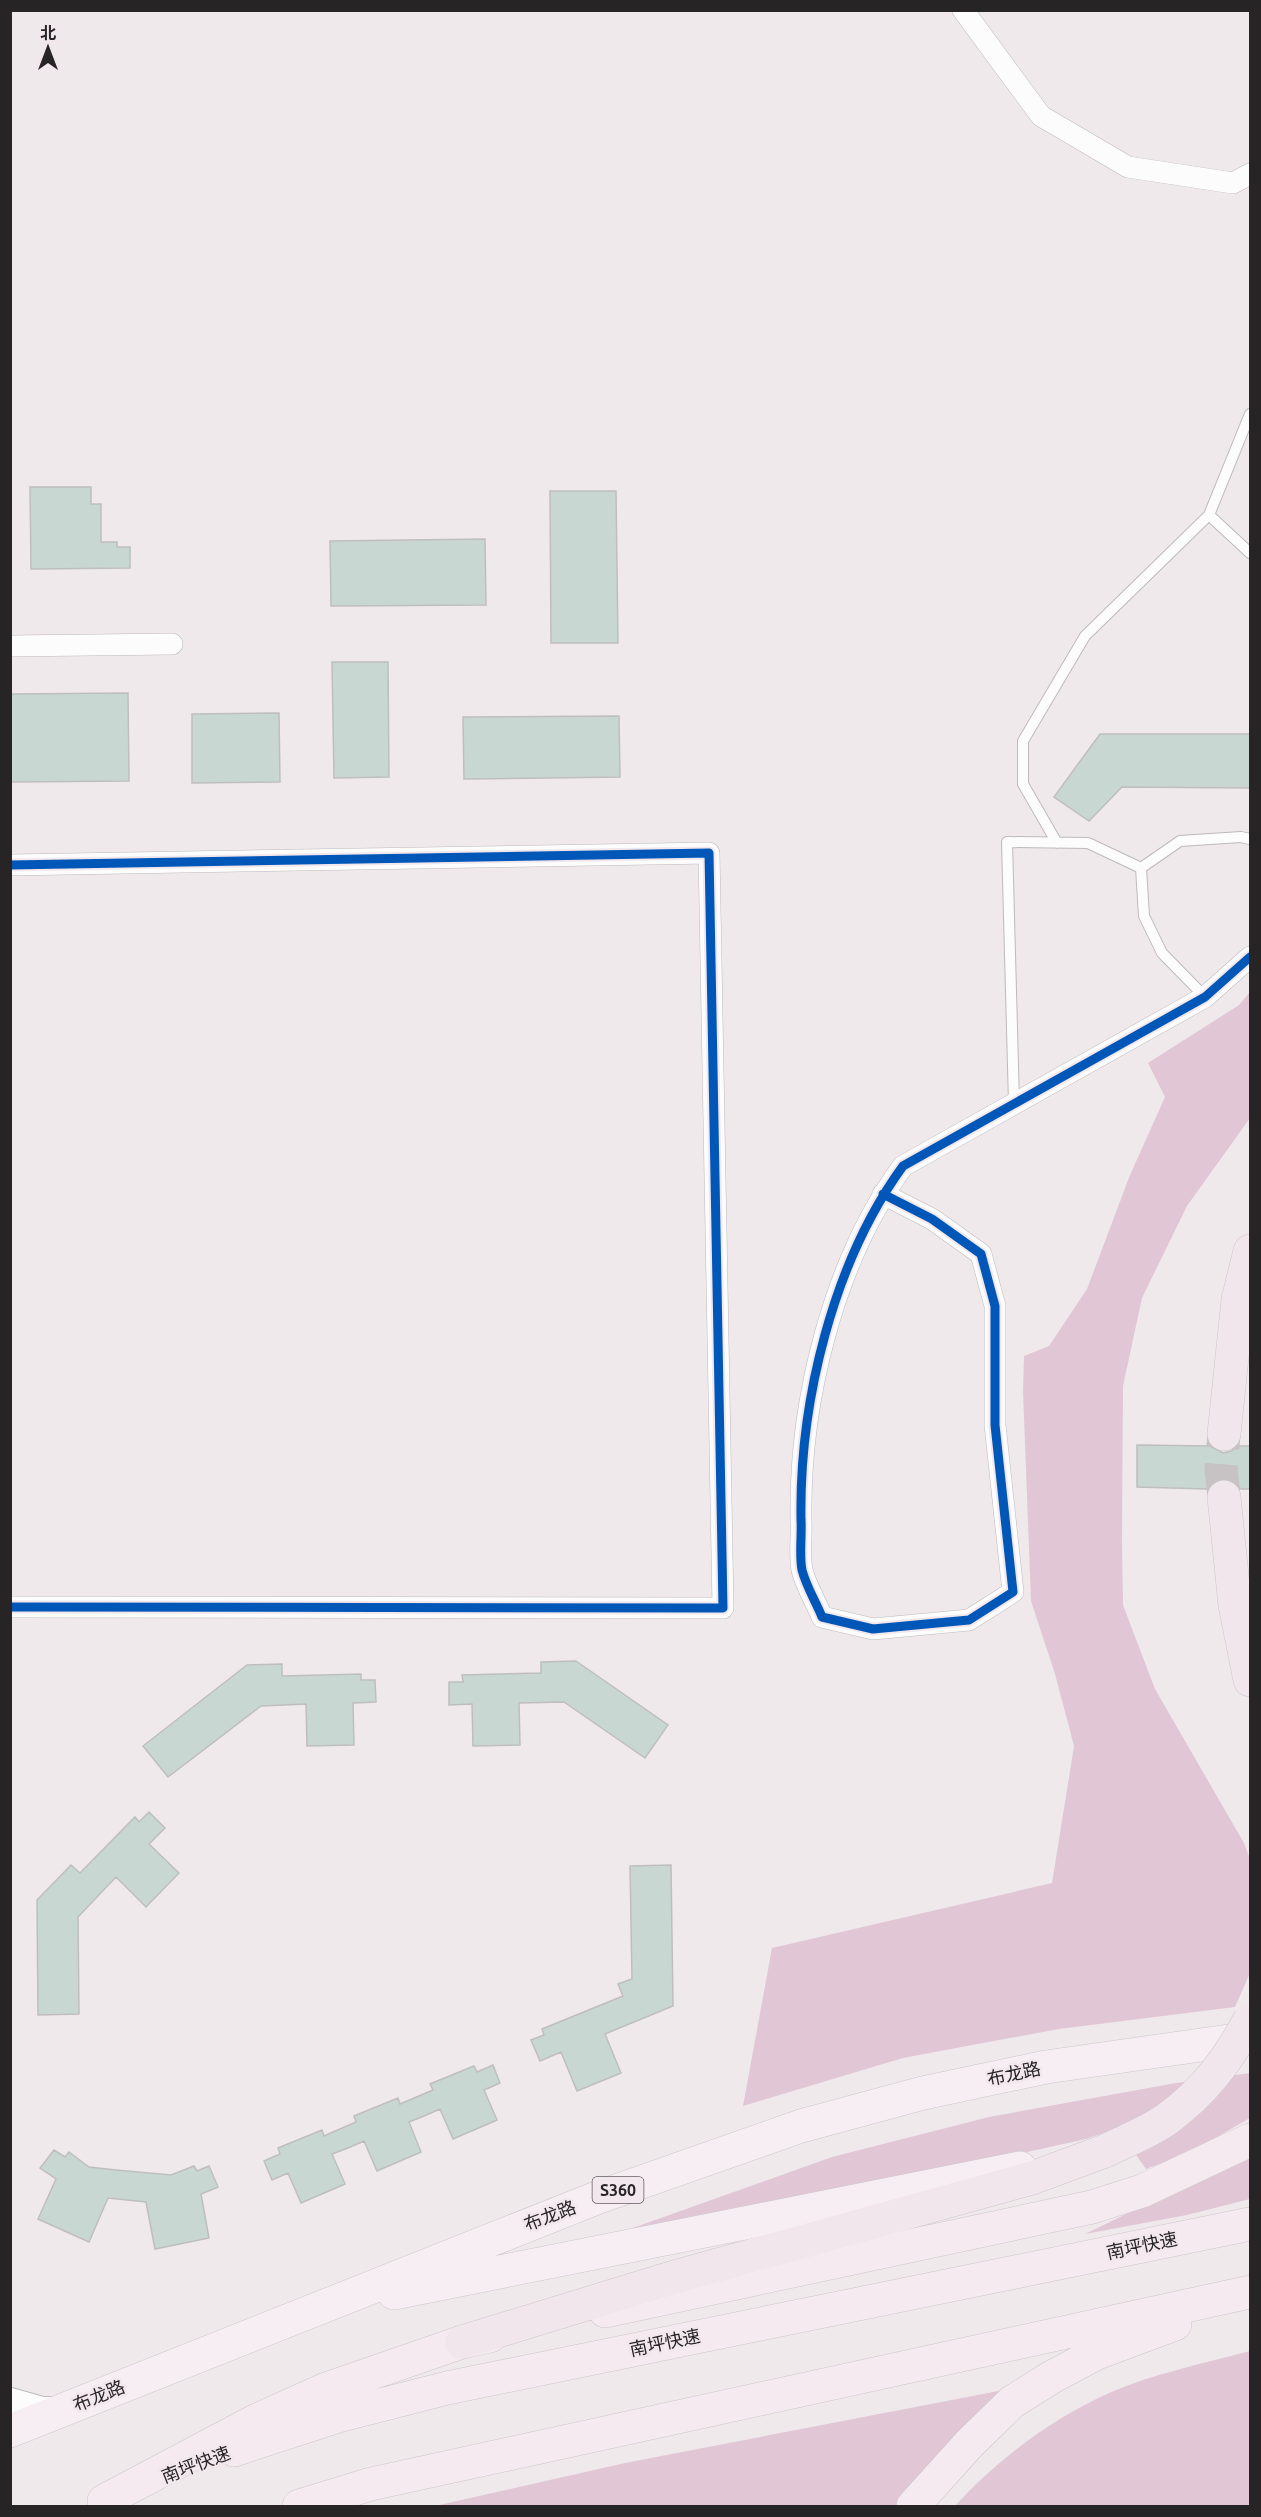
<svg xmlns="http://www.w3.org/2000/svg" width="1261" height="2517" font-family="Ubuntu,'Noto Sans SC',sans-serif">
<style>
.green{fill:#e1c7d6}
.building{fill:#c9d7d3;stroke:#bfbebe;stroke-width:1.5}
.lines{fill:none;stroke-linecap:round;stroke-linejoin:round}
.motorway-tunnel{stroke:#c7c2c4;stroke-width:33;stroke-dasharray:33 16;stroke-linecap:butt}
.service-casing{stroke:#beb9bc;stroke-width:12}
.minor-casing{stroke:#beb9bc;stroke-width:22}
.secondary-casing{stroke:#beb9bc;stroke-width:30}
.primary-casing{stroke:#cac7c8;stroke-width:34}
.trunk-casing{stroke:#cac7c8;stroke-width:34}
.motorway-casing{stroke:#cac7c8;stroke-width:34}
.service{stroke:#fdfcfc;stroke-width:10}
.minor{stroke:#fdfcfc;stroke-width:21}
.secondary{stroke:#fdfcfc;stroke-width:28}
.primary{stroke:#f7eef3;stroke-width:33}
.trunk{stroke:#f4eaf0;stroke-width:33}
.motorway{stroke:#f2e6ed;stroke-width:33}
.motorway-bridge-casing{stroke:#cac7c8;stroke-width:34;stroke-linecap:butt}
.motorway-bridge{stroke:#f2e6ed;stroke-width:33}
.cycleway-casing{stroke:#f1e7ec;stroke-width:13}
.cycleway{stroke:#0057b8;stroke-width:9}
.labels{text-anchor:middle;stroke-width:5;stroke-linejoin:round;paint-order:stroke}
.shield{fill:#f1e7ec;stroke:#645e61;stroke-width:1.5}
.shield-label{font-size:16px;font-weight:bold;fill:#272426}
.street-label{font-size:18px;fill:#272426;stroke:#f1e7ec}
</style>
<rect width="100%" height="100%" fill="#efe9ec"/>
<path class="green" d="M1250 992V1118L1187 1206 1142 1298 1123 1386 1122 1540 1123 1605 1155 1689 1244 1843 1250 1859V1973L1235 2007 1059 2029 903 2058 743 2106 772 1948 1052 1883 1074 1746 1055 1674 1031 1601 1023 1391 1024 1356 1049 1346 1087 1289 1130 1175 1165 1097 1148 1063 1239 1005Z
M1250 2073V2118L1191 2152 1146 2169 1117 2128 1086 2139 807 2201 630 2229 832 2157 989 2117 1176 2083Z
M1250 2154V2199L1187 2215 1085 2234Z
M1250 2351V2506H955C998 2459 1051 2419 1109 2393 1152 2374 1205 2363 1250 2351Z
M1019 2387 896 2506H435L625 2463Z"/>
<path class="building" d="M30 487H91V504H101V542H117V547H130V568L31 569Z
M550 491H616L618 643H551Z
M485 539 486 605 331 606 330 541Z
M332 662H388L389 777 334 778Z
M128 693 129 781 10 782V694Z
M279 713 280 782 192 783V714Z
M619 716 620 777 464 779 463 717Z
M1100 734H1251V788L1122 787 1089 821 1054 797Z
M1137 1445 1210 1446 1223 1453 1231 1451 1238 1446H1251V1489H1241L1232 1480 1223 1478 1214 1482 1207 1489 1137 1487Z
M576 1661 668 1725 645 1758 564 1702 519 1703 520 1745 473 1746 472 1704 449 1705V1682H463L462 1675 541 1673V1662Z
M282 1664V1676L361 1674V1680H375L376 1702 353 1703 354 1745 307 1746 306 1704 261 1706 168 1777 143 1746 247 1665Z
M149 1812 165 1828 149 1844 179 1873 146 1907 116 1877 78 1917 79 2014 38 2015 37 1900 71 1865 80 1873 135 1817 139 1822Z
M671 1865 673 2006 605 2034 621 2073 577 2091 561 2052 540 2061 531 2040 544 2035 542 2029 623 1996 618 1984 632 1979 630 1866Z
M493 2065 500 2083 484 2090 497 2120 453 2139 440 2109 424 2116 409 2122 421 2152 377 2171 364 2141 348 2148 332 2154 345 2184 301 2203 288 2173 272 2180 264 2161 280 2154 278 2148 322 2130 324 2136 356 2122 354 2116 398 2098 400 2104 433 2090 430 2084 474 2066 477 2072Z
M54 2150 65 2157 69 2152 89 2167 116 2170 171 2175 194 2166 197 2171 209 2166 218 2187 201 2194 209 2238 155 2249 146 2202 108 2198 89 2242 38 2219 56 2179 40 2168Z"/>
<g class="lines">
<path class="motorway-tunnel" d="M1224 1497 1221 1469 1224 1434"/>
<defs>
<path id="service" d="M1209 515 1250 553
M1057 843 1023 784V741L1085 636 1209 515 1250 414
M1205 997 1162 953 1144 916 1141 868 1180 841 1241 837 1250 839
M1014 1103 1007 842 1088 843 1141 868"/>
<path id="minor" d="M963 10 1041 116 1128 167 1233 183 1250 174
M10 646 172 644
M10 865 709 853 723 1608 10 1607
M883 1194 932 1219 981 1254 995 1306V1425L1013 1592 969 1620 873 1629 822 1617C816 1602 806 1586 802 1570 799 1555 802 1536 801 1520 799 1402 833 1262 903 1166L1205 997 1250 957"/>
<path id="secondary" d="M10 2402 42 2411H60"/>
<path id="primary" d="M394 2293 1020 2168
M10 2431 599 2197 801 2126 923 2093 1046 2067 1250 2038"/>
<path id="trunk" d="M605 2311 1092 2207 1142 2191 1250 2140
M234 2450 338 2416 447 2388 1250 2224
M104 2501 255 2421 326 2389 462 2342 490 2336
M299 2506 371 2484 1250 2292
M913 2506 969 2444 1012 2402 1052 2377 1097 2353 1175 2324"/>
<path id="motorway" d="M1224 1434 1238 1300 1250 1251
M1224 1497 1235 1605 1250 1680
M462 2342 671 2278 1032 2178 1105 2151"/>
</defs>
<use href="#service" class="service-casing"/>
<use href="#minor" class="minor-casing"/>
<use href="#secondary" class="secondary-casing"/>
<use href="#primary" class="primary-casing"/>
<use href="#trunk" class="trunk-casing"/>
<use href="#motorway" class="motorway-casing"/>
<use href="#service" class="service"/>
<use href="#minor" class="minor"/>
<use href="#secondary" class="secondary"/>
<use href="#primary" class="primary"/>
<use href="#trunk" class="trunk"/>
<use href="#motorway" class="motorway"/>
<defs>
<path id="motorway-bridge" d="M1105 2151C1125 2141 1149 2132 1167 2119 1204 2092 1229 2059 1250 2019"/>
</defs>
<use href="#motorway-bridge" class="motorway-bridge-casing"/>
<use href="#motorway-bridge" class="motorway-bridge"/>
<defs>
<path id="cycleway" d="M10 865 709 853 723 1608 10 1607
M883 1194 932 1219 981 1254 995 1306V1425L1013 1592 969 1620 873 1629 822 1617C816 1602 806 1586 802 1570 799 1555 802 1536 801 1520 799 1402 833 1262 903 1166L1205 997 1250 957"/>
</defs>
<use href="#cycleway" class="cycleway-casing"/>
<use href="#cycleway" class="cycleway"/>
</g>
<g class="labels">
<rect class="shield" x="592.5" y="2177" width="51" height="26" rx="4.5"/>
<g class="shield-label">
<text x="618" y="2196">S360</text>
</g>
<g class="street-label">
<text transform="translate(1014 2074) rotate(-12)" y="6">布龙路</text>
<text transform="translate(550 2216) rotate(-21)" y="6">布龙路</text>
<text transform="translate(1142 2246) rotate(-12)" y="6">南坪快速</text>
<text transform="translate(665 2343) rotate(-12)" y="6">南坪快速</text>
<text transform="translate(99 2396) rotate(-22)" y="6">布龙路</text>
<text transform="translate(196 2465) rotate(-21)" y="6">南坪快速</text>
</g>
</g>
<rect width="1261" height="2517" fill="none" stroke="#272426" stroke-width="24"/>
<g transform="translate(48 48)" stroke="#f1e7ec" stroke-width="4.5" paint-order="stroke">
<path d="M0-4.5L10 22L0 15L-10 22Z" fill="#272426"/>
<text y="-9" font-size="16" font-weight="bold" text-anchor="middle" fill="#272426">北</text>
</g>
</svg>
